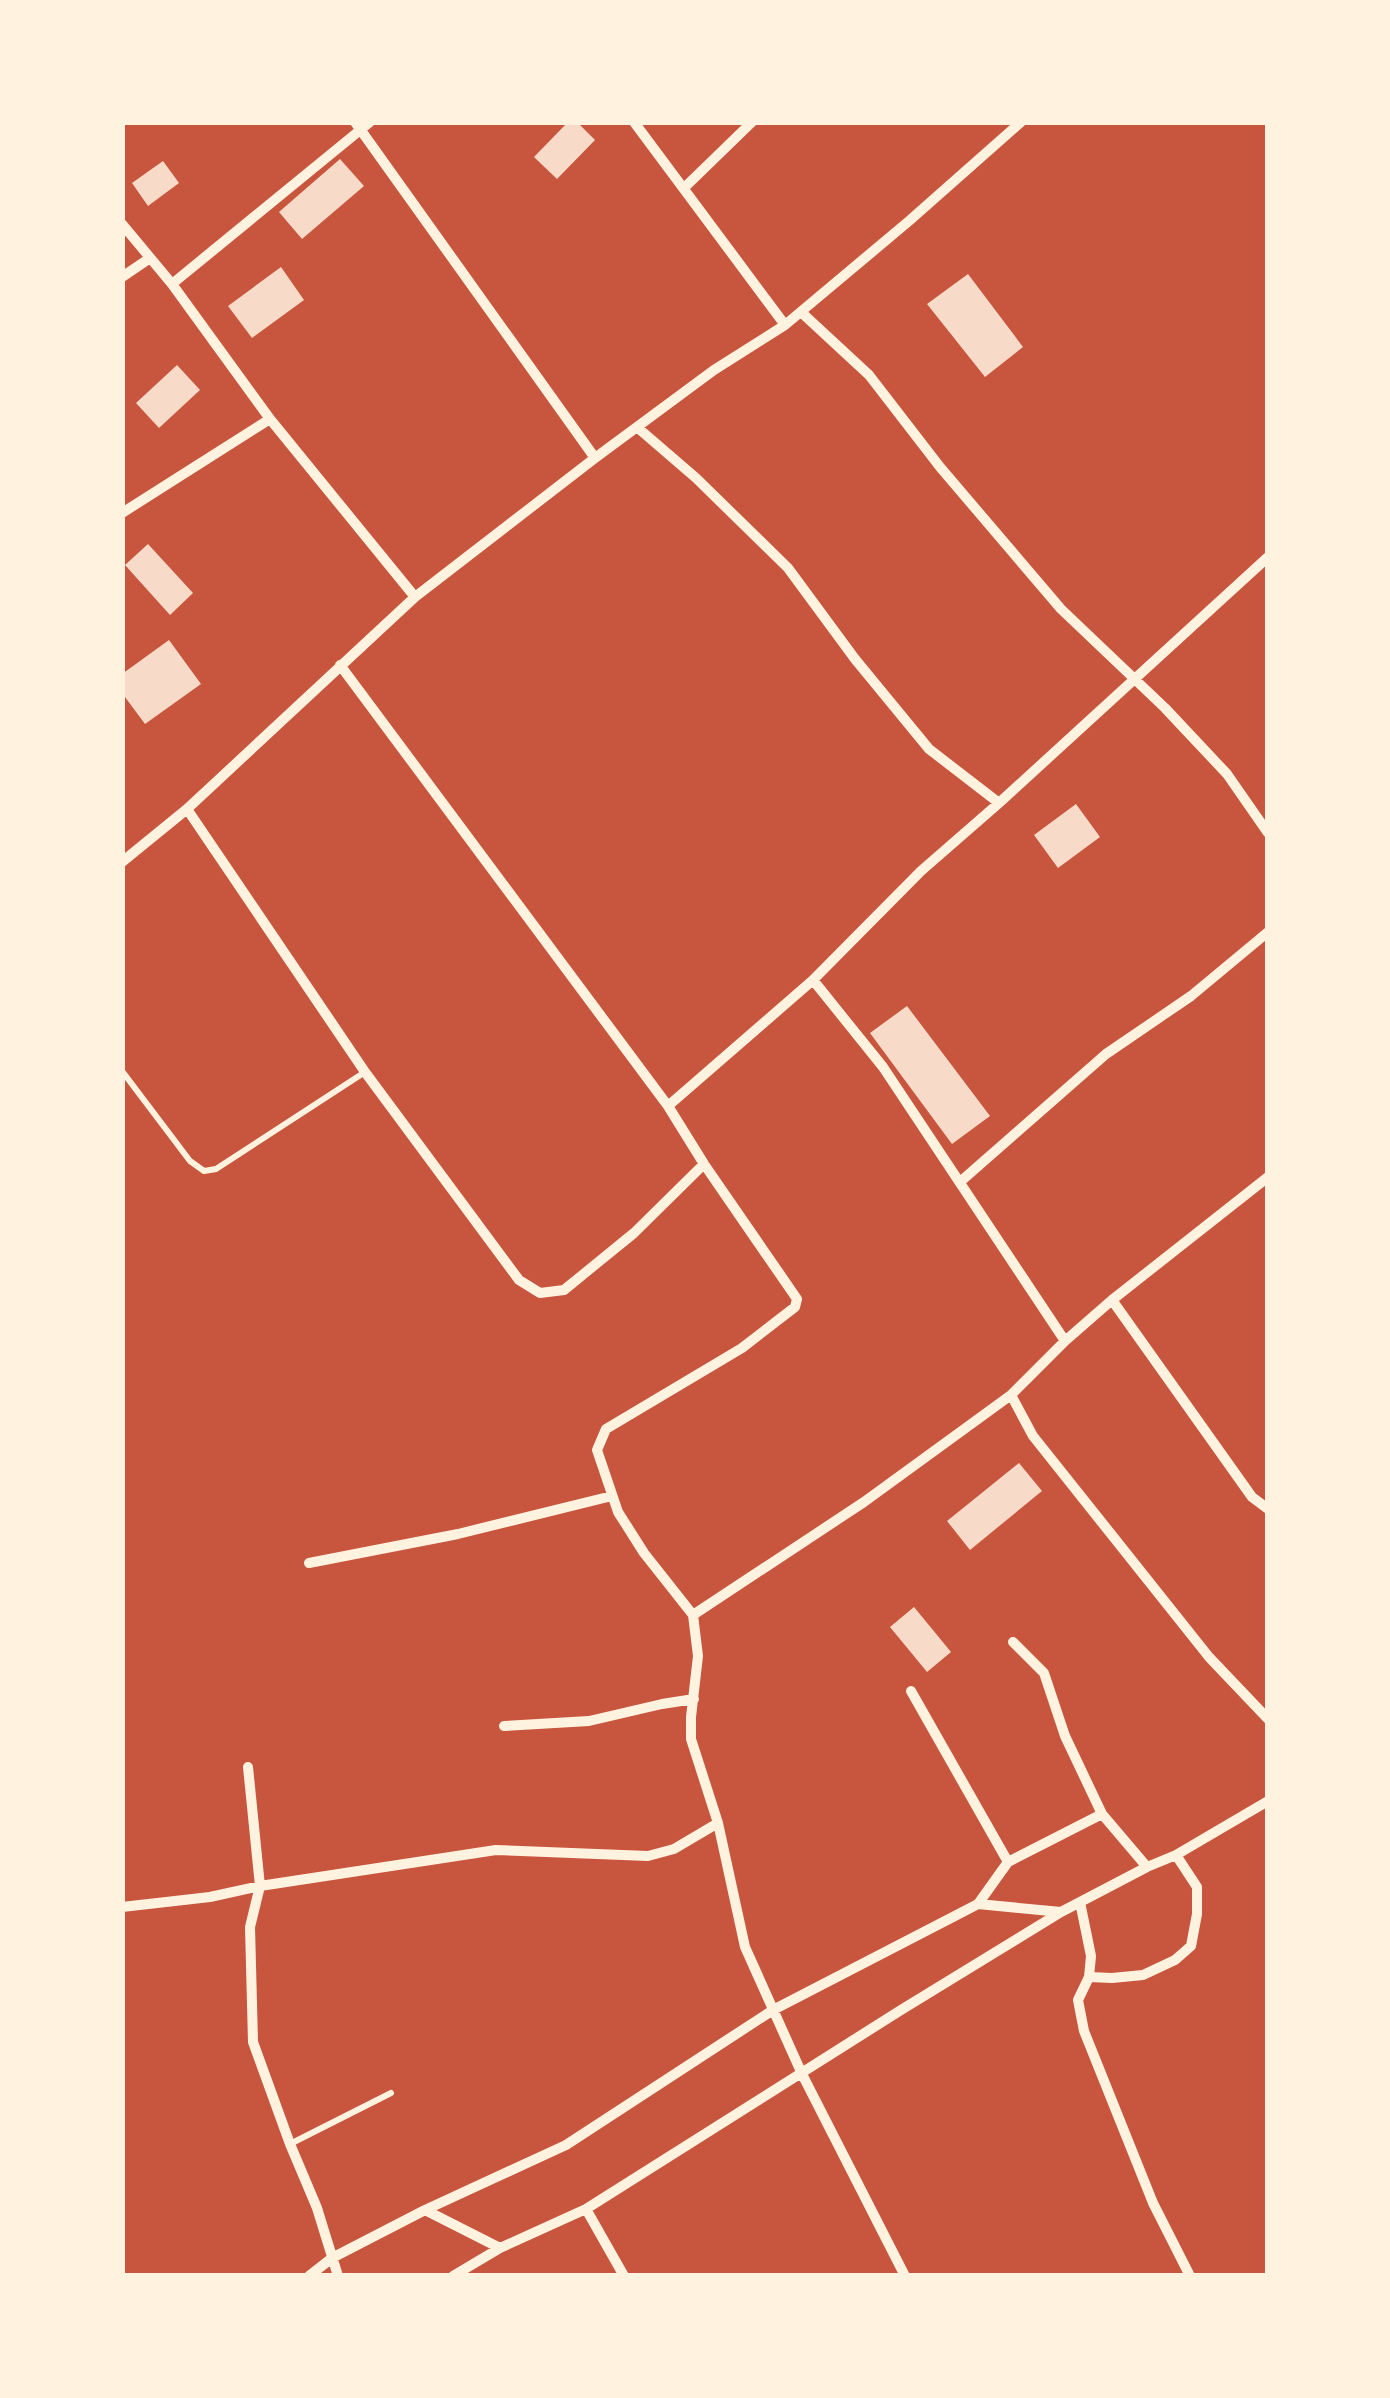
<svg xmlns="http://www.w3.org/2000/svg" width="1390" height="2398" font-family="'Archivo Narrow',sans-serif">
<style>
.building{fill:#f7dbc8}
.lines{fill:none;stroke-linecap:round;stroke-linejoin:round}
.service{stroke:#fff3e0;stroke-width:6}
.minor{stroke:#fff3e0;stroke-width:10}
</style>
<rect width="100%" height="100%" fill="#c8553d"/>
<path class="building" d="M568 122H577L595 140 557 179 534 157Z
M340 159 364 186 302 239 279 212Z
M163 161 179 183 148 206 132 183Z
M281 267 304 300 252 338 228 306Z
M968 274 1023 347 985 377 927 304Z
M177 365 200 390 159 428 136 403Z
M148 544 193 593 170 615 125 565Z
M169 640 201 684 145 724 122 693V674Z
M1076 804 1100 837 1058 868 1034 835Z
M907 1006 990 1116 952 1144 870 1033Z
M1019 1463 1042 1491 970 1550 947 1521Z
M914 1607 951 1652 927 1672 890 1627Z"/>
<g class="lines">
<path class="service" d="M122 1071 190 1161 204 1171 216 1169 365 1072
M290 2144 391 2093"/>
<path class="minor" d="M355 122 595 458
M634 122 785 325
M684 188 752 122
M122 224 172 284 270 419 415 597
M122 277 150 258
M172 284 370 122
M801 312 869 375 940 467 1061 609 1165 708 1227 774 1268 833
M638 428 696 478 788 568 855 659 929 749 999 803
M122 513 270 419
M340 665 668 1106 704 1164 797 1299 795 1307 742 1348 606 1429 597 1450 618 1512 644 1553 693 1615 698 1656 691 1717V1739L718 1823 745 1947 802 2074 905 2276
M187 809 365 1072 519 1280 540 1293 564 1290 634 1233 704 1164
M122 862 187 809 415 597 595 458 714 370 785 325 909 221 1021 122
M813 980 883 1067 1065 1341
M668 1106 813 980 921 871 999 803 1268 557
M960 1182 1106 1054 1191 996 1268 932
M1112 1300 1252 1497 1268 1509
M1011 1395 1033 1436 1209 1657 1268 1719
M309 1563 458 1534 612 1496
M693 1615 864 1502 1011 1395 1065 1341 1112 1300 1268 1177
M1013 1642 1044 1673 1065 1736 1102 1814 1147 1867
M911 1691 1008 1862
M504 1726 589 1721 662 1704 694 1699
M248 1767 260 1886 496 1850 648 1856 674 1849 718 1823
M1080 1902 1091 1956 1089 1977 1078 2000 1084 2031 1153 2203 1190 2276
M978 1904 1061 1912
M122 1907 210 1897 260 1886 250 1927 253 2042 290 2144 317 2208 338 2276
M1089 1977 1112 1978 1143 1975 1175 1960 1191 1946 1197 1914V1887L1176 1855
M586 2209 624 2276
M425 2210 500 2248
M309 2276 332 2258 425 2210 566 2145 773 2010 978 1904 1008 1862 1102 1814
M453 2276 500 2248 586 2209 901 2010 1061 1912 1147 1867 1176 1855 1268 1801"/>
</g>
<rect width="1390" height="2398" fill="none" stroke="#fff3e0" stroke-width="250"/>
</svg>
